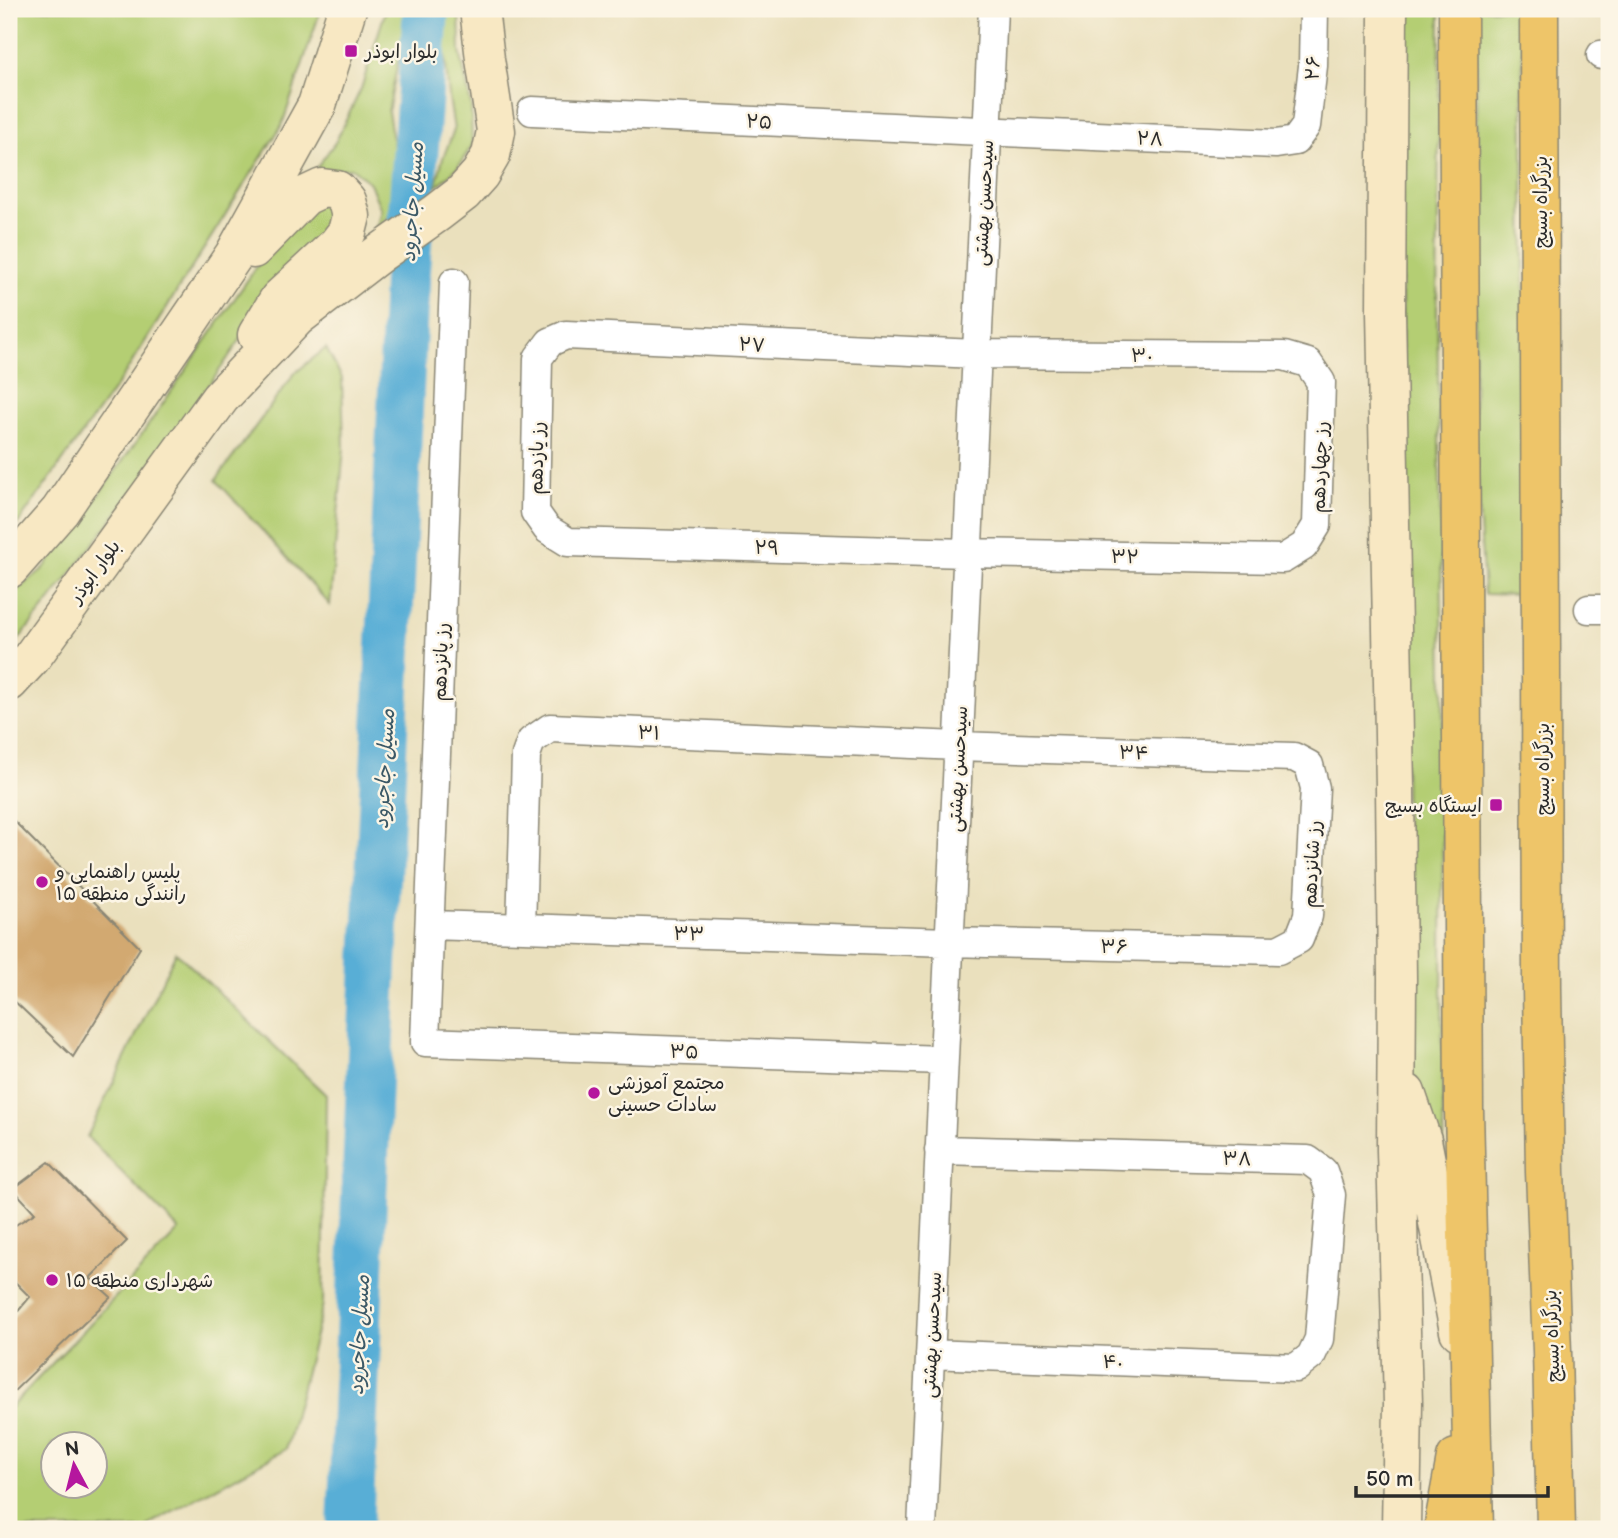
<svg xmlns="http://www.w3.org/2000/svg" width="1618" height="1538" font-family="'Balsamiq Sans','Playpen Sans Arabic',sans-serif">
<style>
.green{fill:#b4ce73;stroke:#707c4f;stroke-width:2;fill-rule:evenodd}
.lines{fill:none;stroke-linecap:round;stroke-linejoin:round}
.river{stroke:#59aed6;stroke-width:46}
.building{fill:#d2a971}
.minor-casing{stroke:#8a8674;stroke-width:31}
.secondary-casing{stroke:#8a8674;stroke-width:41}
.trunk-casing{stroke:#8a8674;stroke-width:41}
.minor{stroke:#fff;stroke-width:28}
.secondary{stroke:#f8e8c3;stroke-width:38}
.trunk{stroke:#eec569;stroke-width:38}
.poi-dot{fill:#b5179e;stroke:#fcf5e5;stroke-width:2.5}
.labels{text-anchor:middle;stroke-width:5;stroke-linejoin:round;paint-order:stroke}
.poi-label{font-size:19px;fill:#2b2b2b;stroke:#fcf5e5;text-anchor:start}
.street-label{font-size:19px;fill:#2b2b2b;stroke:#fcf5e5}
.water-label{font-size:21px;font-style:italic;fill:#3b5967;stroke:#fcf5e5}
</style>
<rect width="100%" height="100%" fill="#fcf5e5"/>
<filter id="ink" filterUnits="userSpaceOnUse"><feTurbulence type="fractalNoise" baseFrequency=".0143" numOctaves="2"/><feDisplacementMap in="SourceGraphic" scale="14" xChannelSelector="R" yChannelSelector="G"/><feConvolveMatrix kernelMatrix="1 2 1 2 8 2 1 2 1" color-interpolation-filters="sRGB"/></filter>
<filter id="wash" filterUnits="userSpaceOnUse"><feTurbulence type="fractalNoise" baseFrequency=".00686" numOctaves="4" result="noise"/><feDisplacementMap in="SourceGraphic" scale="28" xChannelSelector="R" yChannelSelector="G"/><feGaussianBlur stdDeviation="1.57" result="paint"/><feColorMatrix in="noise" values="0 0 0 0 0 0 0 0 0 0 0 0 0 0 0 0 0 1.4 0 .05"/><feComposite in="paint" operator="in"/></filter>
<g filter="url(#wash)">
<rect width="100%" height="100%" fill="#eae0bd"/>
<path class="green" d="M9 9H321L282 125 124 375 9 536Z
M386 9H413L412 19 399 57 388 112 396 158 397 187 391 212 375 233 381 210 370 183 352 168 332 170 307 181 336 141 361 89Z
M446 9H459L460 52 471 105 472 146 457 168 435 188 443 158 454 130 449 97 444 43Z
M1400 9H1440L1437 311 1443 679 1442 985 1444 1225 1407 1050Z
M1477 9H1522L1526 595 1484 594 1474 417Z
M316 203 330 209 337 221 260 311 167 447 50 601 9 651V596L43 569 70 534 142 434 275 240Z
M326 348 342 378 344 447 330 605 216 480 295 373Z
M176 952 326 1095 323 1304 286 1449 151 1523 146 1529H9V1409L179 1230 87 1137ZM52 1444H94V1486H52Z"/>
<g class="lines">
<path class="river" d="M350 1529 374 964 406 283 426 9"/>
</g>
<g id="blocks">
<path class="building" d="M9 816 140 948 73 1057 9 996Z
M49 1162 127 1241 90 1278 111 1297 9 1396V1322L30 1297 9 1276V1229L35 1213 13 1189Z"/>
</g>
</g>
<g filter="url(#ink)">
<use href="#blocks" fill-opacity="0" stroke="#8a8674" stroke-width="2"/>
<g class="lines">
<defs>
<path id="minor" d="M1601 55 1609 54
M532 111 1276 144 1295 141 1306 126 1313 66 1314 9
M454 282 425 1042 943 1060
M566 335 976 354 1284 356 1308 363 1321 382 1317 525 1304 546 1283 559 967 553 568 542 547 529 535 512 538 358 550 342Z
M1589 609H1609
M430 925 949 942 1278 950 1299 939 1308 916 1315 788 1309 765 1294 757 958 746 550 728 531 741 526 755 521 928
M930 1354 1296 1368 1311 1356 1319 1339 1331 1195 1323 1171 1308 1160 939 1150
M922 1529 993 9"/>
<path id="secondary" d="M1388 9 1386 311 1395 788 1397 979 1396 1150 1403 1403 1401 1529
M253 249 305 196 322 188 337 190 347 201 351 216 347 232 337 245 279 299 257 335
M9 569 60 511 234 255 317 105 347 9
M9 682 32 657 220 398 297 317 380 253 437 213 463 193 480 174 491 155 496 131 485 59 479 9
M1406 1093 1422 1140 1459 1331"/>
<path id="trunk" d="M1458 9 1464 1109 1474 1529
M1539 9 1542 988 1545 1172 1552 1351 1556 1529
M1443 1529 1456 1458"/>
</defs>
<use href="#minor" class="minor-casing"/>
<use href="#secondary" class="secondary-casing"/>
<use href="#trunk" class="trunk-casing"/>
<use href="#minor" class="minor"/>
<use href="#secondary" class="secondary"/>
<use href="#trunk" class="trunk"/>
</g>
</g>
<g class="poi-dot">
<rect x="344" y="44" width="14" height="14" rx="3.5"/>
<rect x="1489" y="798" width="14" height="14" rx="3.5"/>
<circle cx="42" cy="882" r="7"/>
<circle cx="594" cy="1093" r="7"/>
<circle cx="52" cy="1280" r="7"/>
</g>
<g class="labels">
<g class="poi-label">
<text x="365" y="58">بلوار ابوذر</text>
<text x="1482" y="812" text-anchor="end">ایستگاه بسیج</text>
<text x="56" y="878">پلیس راهنمایی و<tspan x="56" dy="22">رانندگی منطقه ۱۵</tspan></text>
<text x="608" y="1089">مجتمع آموزشی<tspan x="608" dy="22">سادات حسینی</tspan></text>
<text x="66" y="1287">شهرداری منطقه ۱۵</text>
</g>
<g class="street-label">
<text transform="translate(1312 68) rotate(-86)" y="7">۲۶</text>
<text transform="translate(759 121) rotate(3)" y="7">۲۵</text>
<text transform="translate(1150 138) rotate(3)" y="7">۲۸</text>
<text transform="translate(1540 202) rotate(-90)" y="7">بزرگراه بسیج</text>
<text transform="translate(983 203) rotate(-87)" y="7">سیدحسن بهشتی</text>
<text transform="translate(752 344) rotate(3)" y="7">۲۷</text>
<text x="1142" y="362">۳۰</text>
<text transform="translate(536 458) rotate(-89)" y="7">رز یازدهم</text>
<text transform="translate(1319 467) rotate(-88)" y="7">رز چهاردهم</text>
<text transform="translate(767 547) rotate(2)" y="7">۲۹</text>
<text transform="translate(1125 556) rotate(1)" y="7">۳۲</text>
<text transform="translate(94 571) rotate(-54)" y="7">بلوار ابوذر</text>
<text transform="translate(440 662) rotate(-88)" y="7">رز پانزدهم</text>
<text transform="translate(649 732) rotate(3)" y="7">۳۱</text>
<text transform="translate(1134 752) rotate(2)" y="7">۳۴</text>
<text transform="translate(957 769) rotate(-87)" y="7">سیدحسن بهشتی</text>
<text transform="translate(1542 769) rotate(-90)" y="7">بزرگراه بسیج</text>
<text transform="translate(1311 864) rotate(-87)" y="7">رز شانزدهم</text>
<text transform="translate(689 933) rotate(2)" y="7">۳۳</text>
<text transform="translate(1114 946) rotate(1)" y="7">۳۶</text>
<text transform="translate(684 1051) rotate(2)" y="7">۳۵</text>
<text transform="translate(1237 1158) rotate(2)" y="7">۳۸</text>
<text transform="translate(931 1335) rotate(-87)" y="7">سیدحسن بهشتی</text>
<text transform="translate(1551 1336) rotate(-92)" y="7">بزرگراه بسیج</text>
<text transform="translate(1113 1361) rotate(2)" y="7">۴۰</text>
</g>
<g class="water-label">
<text transform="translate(412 202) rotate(-86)" y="7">مسیل جاجرود</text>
<text transform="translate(384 769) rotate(-87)" y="7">مسیل جاجرود</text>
<text transform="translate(359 1335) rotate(-87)" y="7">مسیل جاجرود</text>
</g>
</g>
<rect width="1618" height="1538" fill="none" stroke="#fcf5e5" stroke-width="35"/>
<g transform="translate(74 1465) rotate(353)"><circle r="33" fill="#fcf5e5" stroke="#a8a49b" stroke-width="2"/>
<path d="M0-5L12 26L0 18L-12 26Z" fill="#b5179e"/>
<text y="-10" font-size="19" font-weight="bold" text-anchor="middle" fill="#2b2b2b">N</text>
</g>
<path d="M1356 1486v10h192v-10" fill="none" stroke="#2b2b2b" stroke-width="3.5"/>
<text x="1366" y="1486" font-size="21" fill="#2b2b2b" stroke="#fcf5e5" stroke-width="5" paint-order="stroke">50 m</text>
</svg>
